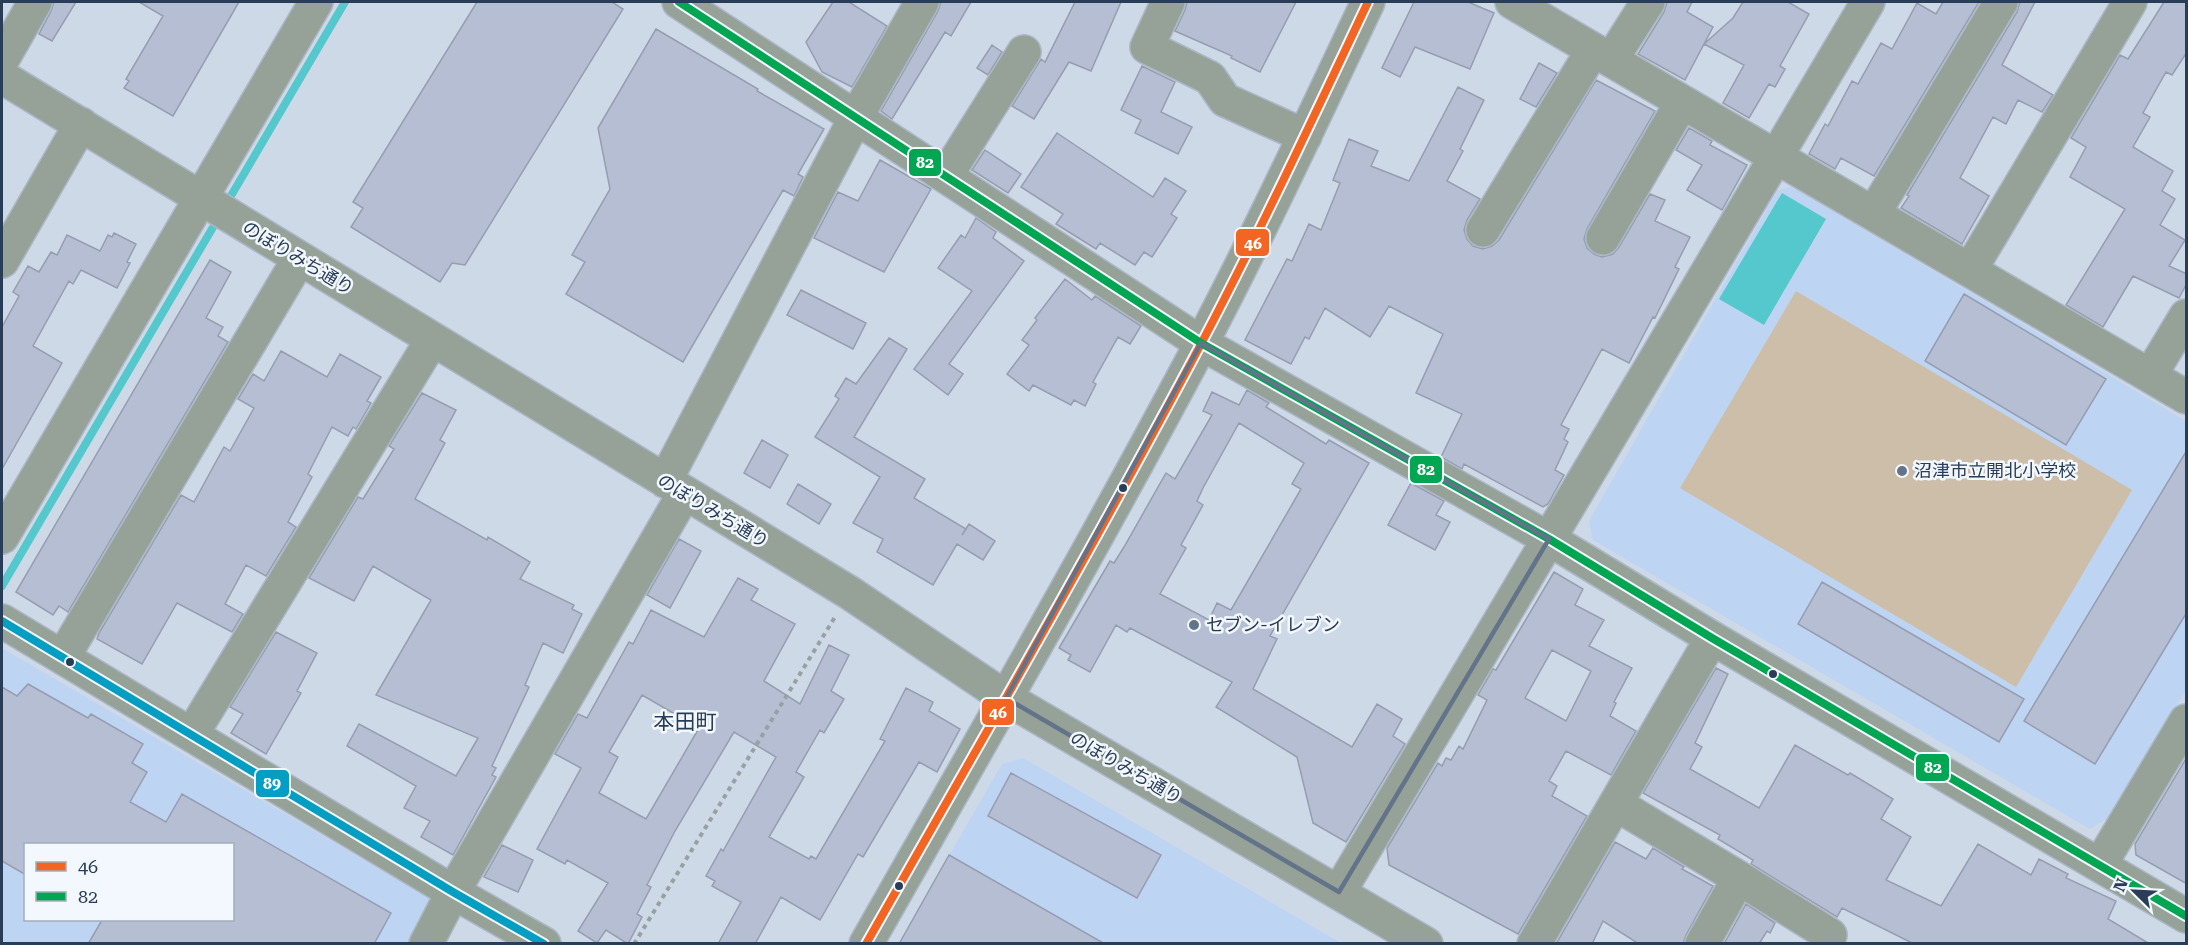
<svg xmlns="http://www.w3.org/2000/svg" width="2188" height="945" font-family="'Roboto Serif','Noto Sans JP',serif">
<style>
.built{fill:#bdd4f2;fill-rule:evenodd}
.green{fill:#cdbeaa}
.water{fill:#54c8cd}
.lines{fill:none;stroke-linecap:round;stroke-linejoin:round}
.stream{stroke:#54c8cd;stroke-width:8}
.building{fill:#b6bed4;stroke:#969db0;stroke-width:1.5;fill-rule:evenodd}
.minor-casing{stroke:#acb7c7;stroke-width:36}
.path{stroke:#97a1a1;stroke-width:4;stroke-dasharray:4.5 4.5;stroke-linecap:butt}
.minor{stroke:#96a298;stroke-width:33}
.bus-1-casing{stroke:#f3f8ff;stroke-width:12}
.bus-2-casing{stroke:#f3f8ff;stroke-width:12}
.bus-3-casing{stroke:#f3f8ff;stroke-width:12}
.bus-1{stroke:#f26522;stroke-width:8}
.bus-2{stroke:#00a651;stroke-width:8}
.bus-3{stroke:#049ec2;stroke-width:8}
.marked{fill:none;stroke:#63748a;stroke-width:4.5;stroke-linejoin:round}
.poi-dot{fill:#63748a;stroke:#f3f8ff;stroke-width:2}
.bus-dot{fill:#293d58;stroke:#f3f8ff;stroke-width:2}
.labels{text-anchor:middle;stroke-width:5;stroke-linejoin:round;paint-order:stroke}
.street-label{font-size:18px;fill:#293d58;stroke:#f3f8ff}
.poi-label{font-size:18px;fill:#293d58;stroke:#f3f8ff;text-anchor:start}
.quarter-label{font-size:21px;fill:#293d58;stroke:#f3f8ff}
.line-badge{stroke:#f3f8ff;stroke-width:2}
.badge-label{font-size:16px;text-anchor:middle;font-weight:bold;fill:#fff}
</style>
<rect width="100%" height="100%" fill="#ced9e8"/>
<path class="built" d="M1791 186 2186 421V690L2110 817 2090 829 1593 540 1589 521 1777 191Z
M2 648 434 901 412 943 2 944ZM26 844H232V920H26Z
M1023 758 1341 943 898 944 1002 764Z"/>
<path class="green" d="M1796 291 2132 490 2016 687 1680 488Z"/>
<path class="water" d="M1782 193 1826 219 1764 325 1719 299Z"/>
<g class="lines">
<path class="stream" d="M225 206 345 2
M2 586 219 217"/>
</g>
<path class="building" d="M54 2H76L52 41 39 34 51 11Z
M139 2H239L173 116 124 88 129 81 126 79 163 16Z
M477 2H612L623 9 465 265 452 263 440 282 351 227 363 208 353 202Z
M833 2H849L887 26 852 87 822 72 806 42Z
M941 2H971L951 36 945 32 892 119 881 111 938 11Z
M1075 2H1121L1091 71 1069 62 1034 119 1012 106 1041 59 1045 62Z
M1187 2H1296L1260 72 1231 58 1232 56 1175 31 1185 10Z
M1414 2H1468L1494 13 1470 69 1415 47 1400 77 1382 68Z
M1667 2H1692L1687 12 1713 27 1685 80 1638 54 1664 12Z
M1743 2H1788L1809 14 1780 66 1785 69 1775 87 1769 84 1749 118 1723 103 1744 65 1704 44 1733 18Z
M1943 2H1979L1874 176 1841 158 1835 169 1809 154 1825 124 1828 126 1852 81 1858 84 1881 43 1892 49 1917 3 1936 14Z
M2020 2H2035L2002 65 2053 95 2042 112 2018 100 2006 124 1993 117 1960 178 1989 196 1962 244 1901 208 1909 196 1907 195 2017 12Z
M2164 2H2187V52L2172 75 2166 72 2143 113 2150 117 2133 147 2173 171 2162 191 2175 199 2160 225 2185 240 2169 266 2187 274V283L2179 298 2133 276 2103 327 2066 305 2125 209 2070 177 2086 147 2071 138 2120 55 2128 59Z
M656 29 758 89 757 91 824 129 798 174 803 177 794 196 783 190 683 362 566 294 585 262 572 255 610 189 598 128Z
M992 45 1002 52 988 75 977 68Z
M1539 63 1557 73 1536 107 1520 99Z
M1142 66 1175 82 1161 112 1192 127 1178 154 1135 133 1141 120 1121 110Z
M1596 80 1655 111 1587 229 1584 239 1587 248 1594 254 1602 257 1613 254 1619 247 1650 194 1665 200 1655 221 1690 237 1675 267 1679 269 1655 318 1653 317 1629 363 1602 349 1561 425 1569 429 1564 439 1568 442 1555 470 1564 475 1548 504 1543 507 1464 464 1462 469 1441 457 1462 414 1416 393 1443 334 1389 306 1370 337 1325 308 1309 339 1305 337 1291 364 1245 340 1287 259 1292 261 1309 224 1321 230 1340 183 1333 180 1349 139 1378 151 1371 166 1409 181 1458 87 1484 100 1460 149 1463 151 1447 181 1480 199 1467 220 1464 230 1467 239 1473 246 1483 249 1492 246 1499 240Z
M1689 128 1712 141 1710 145 1747 165 1722 210 1687 190 1702 165 1676 150Z
M1057 133 1153 197 1165 178 1186 191 1171 214 1177 218 1152 257 1144 252 1135 265 1100 243 1096 249 1056 224 1063 214 1021 187Z
M985 150 1021 174 1008 193 972 170Z
M880 160 931 189 884 272 814 238 838 192 858 201Z
M976 218 996 232 993 238 1024 261 949 364 963 374 948 395 914 369 972 291 938 268 961 235 965 238Z
M114 233 136 244 127 262 130 263 117 288 81 270 73 284 69 281 33 346 62 363 2 469V327L19 296 13 292 28 266 39 272 51 252 57 255 67 235 100 251 108 235 112 237Z
M210 260 231 272 206 318 223 327 218 336 228 342 68 612 59 606 53 615 16 592Z
M1065 279 1092 300 1095 296 1141 326 1130 344 1118 337 1093 382 1096 384 1085 406 1074 400 1071 405 1033 385 1029 391 1007 374 1029 345 1022 340 1037 320 1035 318Z
M801 290 866 323 853 349 787 315Z
M1964 294 2106 379 2066 445 1925 361Z
M889 338 907 349 854 437 925 479 914 498 966 529 962 535 969 524 995 541 983 560 957 544 933 585 877 552 883 539 853 523 880 477 815 437 839 399 835 396 846 378 856 384Z
M281 351 327 377 340 354 381 377 367 401 371 403 356 429 353 427 348 436 332 427 308 474 312 477 288 522 296 527 266 576 246 565 225 604 243 614 232 632 177 603 142 664 97 639 99 633 181 495 194 502 224 447 230 451 254 408 238 399 253 374 264 381Z
M1247 390 1269 403 1266 407 1326 444 1329 440 1369 463 1270 636 1277 639 1253 689 1352 747 1377 704 1402 719 1393 736 1405 744 1346 842 1313 823 1297 757 1216 707 1232 682 1130 628 1127 632 1116 625 1090 672 1068 660 1071 655 1059 648 1110 561 1114 563 1124 547 1166 473 1175 479 1212 415 1203 411 1212 392 1239 405ZM1239 423 1304 463 1292 484 1301 489 1231 610 1217 603 1209 620 1160 594 1186 548 1181 545 1203 505 1197 501 1203 488Z
M422 393 456 410 440 440 445 443 415 499 487 540 488 537 530 562 520 579 574 605 572 609 582 614 563 653 543 643 525 685 529 687 492 766 496 768 492 775 496 777 453 855 421 837 430 821 404 808 416 786 347 746 359 724 456 776 478 738 376 695 431 600 373 566 354 601 309 578 358 497 363 499 394 449 389 446Z
M762 440 788 455 770 488 744 473Z
M2187 450V612L2095 764 2024 721Z
M1411 483 1444 501 1436 515 1450 522 1435 550 1388 525Z
M798 484 831 504 819 524 787 504Z
M679 539 701 551 670 608 647 595Z
M1554 572 1583 589 1575 605 1604 620 1589 646 1632 668 1614 702 1616 703 1610 716 1636 731 1611 775 1566 751 1549 781 1557 786 1552 796 1587 816 1518 934 1389 865 1387 848 1438 763 1442 766 1446 758 1451 760 1459 746 1463 749 1487 700 1478 695 1493 669 1496 670ZM1552 650 1591 671 1566 721 1525 698Z
M738 578 758 589 751 600 795 624 764 681 800 704 829 645 849 655 831 691 844 699 824 733 820 730 796 772 804 777 769 837 809 859 811 856 816 859 885 741 880 739 906 688 933 702 929 711 960 729 937 772 919 762 863 857 858 854 820 920 781 897 755 944H718L741 902 712 886 715 881 706 876 721 849 723 851 776 757 734 732 675 831 647 885 651 887 637 914 642 917 628 944 606 930 597 943 578 931 608 883 567 860 565 864 537 849 581 768 555 754 578 714 587 718 629 642 633 644 651 610 704 637ZM642 695 699 728 646 819 599 793 618 757 609 752Z
M1822 582 2024 699 1999 742 1798 624Z
M276 632 317 653 297 691 301 693 266 754 231 733 243 714 230 707Z
M1716 668 1728 674 1695 743 1702 747 1690 769 1759 808 1795 745 1848 775 1850 773 1893 799 1881 819 1911 837 1886 880 1941 906 1978 844 2031 875 2039 859 2068 874 2066 878 2116 901 2108 919 2150 944H1914L1842 908 1837 917 1751 864 1753 860 1718 839 1720 835 1643 793Z
M28 684 88 718 91 714 143 744 132 763 147 772 130 802 166 822 182 794 391 913 374 944H88L102 920H232V844H26V875L2 861V687L17 696Z
M2187 757V884L2136 855 2135 844Z
M1011 773 1161 855 1137 898 988 816Z
M1615 842 1646 859 1653 848 1684 867 1682 869 1713 886 1686 935 1683 944H1639L1603 921 1592 944H1556Z
M502 845 533 860 518 892 484 877Z
M949 855 1105 944H899Z
M1746 904 1775 923 1770 933 1767 931 1759 944H1724Z"/>
<g class="lines">
<defs>
<path id="minor" d="M679 2 1201 343 1549 539 1712 638 2186 916
M1168 2 1147 47 1210 78 1225 100 1305 136
M1512 2 2186 397
M2 60 35 2
M1611 60 1648 2
M2 77 850 593 1006 698 1426 944
M946 176 1024 52
M1874 213 2001 2
M1483 230 1593 50
M1603 238 1682 102
M2 261 81 124
M1970 270 2130 2
M2151 374 2186 316
M665 481 856 117 922 2
M2 537 316 2
M2 621 453 892 544 944
M63 657 299 259
M192 734 432 340
M1616 804 1739 878 1702 944
M2100 865 2186 721
M1739 878 1830 935
M1339 892 1868 2
M426 944 453 892 684 494
M866 944C979 745 1094 546 1201 344 1260 232 1314 116 1368 2
M1534 944 1712 638"/>
</defs>
<use href="#minor" class="minor-casing"/>
<path class="path" d="M634 944 835 617"/>
<use href="#minor" class="minor"/>
<defs>
<path id="bus-1" d="M866 944C979 745 1094 546 1201 344 1260 232 1314 116 1368 2"/>
<path id="bus-2" d="M679 2 1201 343 1549 539 1712 638 2186 916"/>
<path id="bus-3" d="M2 621 453 892 544 944"/>
</defs>
<use href="#bus-1" class="bus-1-casing"/>
<use href="#bus-2" class="bus-2-casing"/>
<use href="#bus-3" class="bus-3-casing"/>
<use href="#bus-1" class="bus-1"/>
<use href="#bus-2" class="bus-2"/>
<use href="#bus-3" class="bus-3"/>
</g>
<path class="marked" d="M1201 343 1549 539 1339 892 1006 698Z"/>
<g class="poi-dot">
<circle cx="1902" cy="471" r="6"/>
<circle cx="1194" cy="625" r="6"/>
</g>
<g class="bus-dot">
<circle cx="1123" cy="488" r="5"/>
<circle cx="70" cy="662" r="5"/>
<circle cx="1773" cy="674" r="5"/>
<circle cx="899" cy="886" r="5"/>
</g>
<g class="labels">
<g class="street-label">
<text transform="translate(298 258) rotate(31)" y="6">のぼりみち通り</text>
<text transform="translate(713 511) rotate(31)" y="6">のぼりみち通り</text>
<text transform="translate(1126 768) rotate(30)" y="6">のぼりみち通り</text>
</g>
<g class="poi-label">
<text x="1914" y="477">沼津市立開北小学校</text>
<text x="1206" y="631">セブン-イレブン</text>
</g>
<g class="quarter-label">
<text x="685" y="729">本田町</text>
</g>
</g>
<g class="line-badge">
<rect x="908" y="148" width="34" height="29" rx="6" fill="#00a651"/>
<rect x="1235" y="228" width="35" height="29" rx="6" fill="#f26522"/>
<rect x="1409" y="455" width="34" height="29" rx="6" fill="#00a651"/>
<rect x="981" y="698" width="34" height="28" rx="6" fill="#f26522"/>
<rect x="1915" y="753" width="35" height="29" rx="6" fill="#00a651"/>
<rect x="255" y="769" width="35" height="29" rx="6" fill="#049ec2"/>
</g>
<g class="badge-label">
<text x="925" y="168">82</text>
<text x="1253" y="249">46</text>
<text x="1426" y="475">82</text>
<text x="998" y="718">46</text>
<text x="1933" y="773">82</text>
<text x="272" y="789">89</text>
</g>
<rect width="2188" height="945" fill="none" stroke="#293d58" stroke-width="6"/>
<rect x="24" y="843" width="210" height="78" fill="#f3f8ff" stroke="#a2adbc" stroke-width="1.5"/>
<rect x="36" y="862" width="30" height="9" fill="#f26522" stroke="#a2adbc" stroke-width="1.5"/>
<text x="78" y="873" font-size="18" fill="#293d58">46</text>
<rect x="36" y="892" width="30" height="9" fill="#00a651" stroke="#a2adbc" stroke-width="1.5"/>
<text x="78" y="903" font-size="18" fill="#293d58">82</text>
<g transform="translate(2134 891) rotate(294)" stroke="#f3f8ff" stroke-width="4.5" paint-order="stroke">
<path d="M0-4.5L10 22L0 15L-10 22Z" fill="#293d58"/>
<text y="-9" font-size="16" font-weight="bold" text-anchor="middle" fill="#293d58">N</text>
</g>
</svg>
